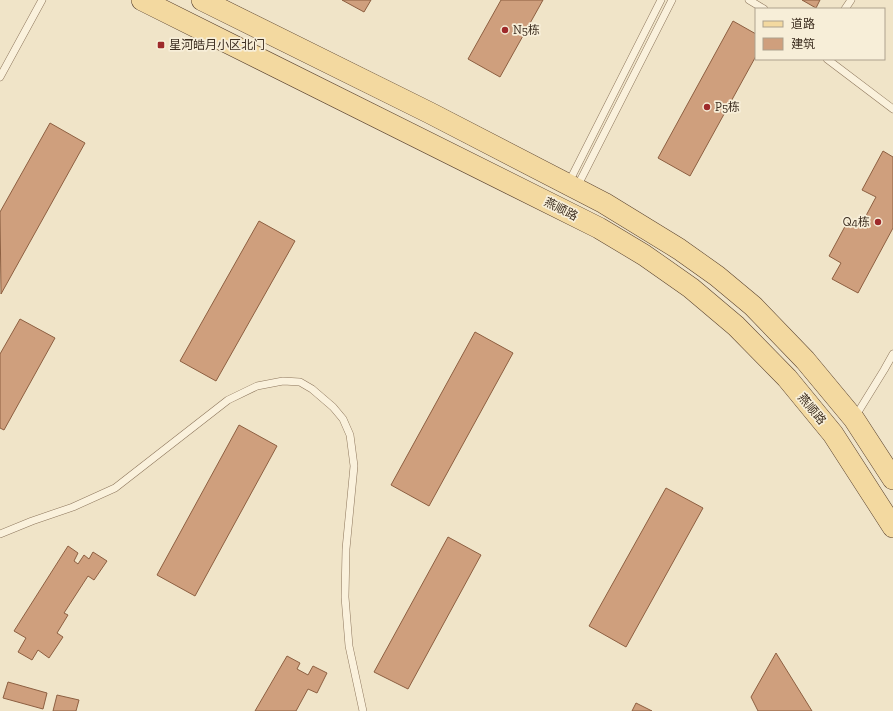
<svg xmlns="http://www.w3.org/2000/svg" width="893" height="711" font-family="'Zilla Slab','Noto Sans SC',serif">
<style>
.building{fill:#cf9f7d;stroke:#8d5f41}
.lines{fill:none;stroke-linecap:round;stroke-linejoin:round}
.service-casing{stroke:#8d765c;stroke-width:8}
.primary-casing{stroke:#5b4430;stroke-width:22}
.service{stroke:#faf1dc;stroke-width:7}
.primary{stroke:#f3d9a0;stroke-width:21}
.poi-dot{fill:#9e2a2b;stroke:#f7eed8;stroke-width:1.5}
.labels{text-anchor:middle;stroke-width:3.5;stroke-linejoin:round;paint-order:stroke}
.poi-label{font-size:12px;fill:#3d2e20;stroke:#f7eed8;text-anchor:start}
.street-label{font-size:12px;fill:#3d2e20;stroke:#f7eed8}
</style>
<rect width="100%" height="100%" fill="#f0e4c8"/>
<path class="building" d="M342 0H371L364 12Z
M501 0H543L500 77 468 59Z
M802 0H820L816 8Z
M733 21 756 34V56L690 176 658 158Z
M50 123 85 143 1 294 0 212Z
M883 151 893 157V228L858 293 832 279 841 263 829 256 849 219 861 225 876 197 862 190Z
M259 221 295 241 216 381 180 361Z
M20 319 55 338 4 430 0 428V354Z
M475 332 513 353 429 506 391 485Z
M239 425 277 446 195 596 157 575Z
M666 488 703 508 626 647 589 626Z
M448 537 481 555 408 689 374 672Z
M68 546 78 553 74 561 78 564 84 555 89 559 93 552 107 561 94 580 88 576 64 613 68 615 57 633 63 637 49 658 38 650 32 660 18 652 26 638 14 631Z
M776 653 812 711H758L751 697Z
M287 656 300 663 297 669 308 675 313 666 327 673 317 693 308 689 296 711H255Z
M8 682 47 693 43 709 3 698Z
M57 695 79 700 76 711H53Z
M636 703 652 711H632Z"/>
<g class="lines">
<defs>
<path id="service" d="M749 0 764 9
M845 9 851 0
M827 59 893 109
M0 77 42 0
M568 184 661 0
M577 187 672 0
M855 417 884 370 893 354
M0 534 32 521 73 507 115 488 228 400 257 386 283 381 300 382 312 389 333 407 343 419 350 435 354 466 346 549 345 597 349 646 363 711"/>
<path id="primary" d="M142 0 599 228 644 255 691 288 736 326 787 378 833 434 893 527
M202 0 430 113 604 203 679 249 717 276 753 306 805 360 854 419 893 479"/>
</defs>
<use href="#service" class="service-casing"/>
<use href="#primary" class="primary-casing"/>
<use href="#service" class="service"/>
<use href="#primary" class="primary"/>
</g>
<g class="poi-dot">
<circle cx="505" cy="30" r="4"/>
<rect x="157" y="41" width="8" height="8" rx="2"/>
<circle cx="707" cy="107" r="4"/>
<circle cx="878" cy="222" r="4"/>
</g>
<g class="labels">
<g class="poi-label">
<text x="513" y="34">N5栋</text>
<text x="169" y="49">星河皓月小区北门</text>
<text x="715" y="111">P5栋</text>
<text x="870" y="226" text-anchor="end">Q4栋</text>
</g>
<g class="street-label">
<text transform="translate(561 209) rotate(27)" y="4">燕顺路</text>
<text transform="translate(812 409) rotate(50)" y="4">燕顺路</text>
</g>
</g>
<rect x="755" y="8" width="130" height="52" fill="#f7eed8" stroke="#ada18e"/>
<rect x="763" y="21" width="20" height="6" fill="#f3d9a0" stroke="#ada18e"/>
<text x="791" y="28" font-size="12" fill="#3d2e20">道路</text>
<rect x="763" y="38" width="20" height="12" fill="#cf9f7d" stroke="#ada18e"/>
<text x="791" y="48" font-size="12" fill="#3d2e20">建筑</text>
</svg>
